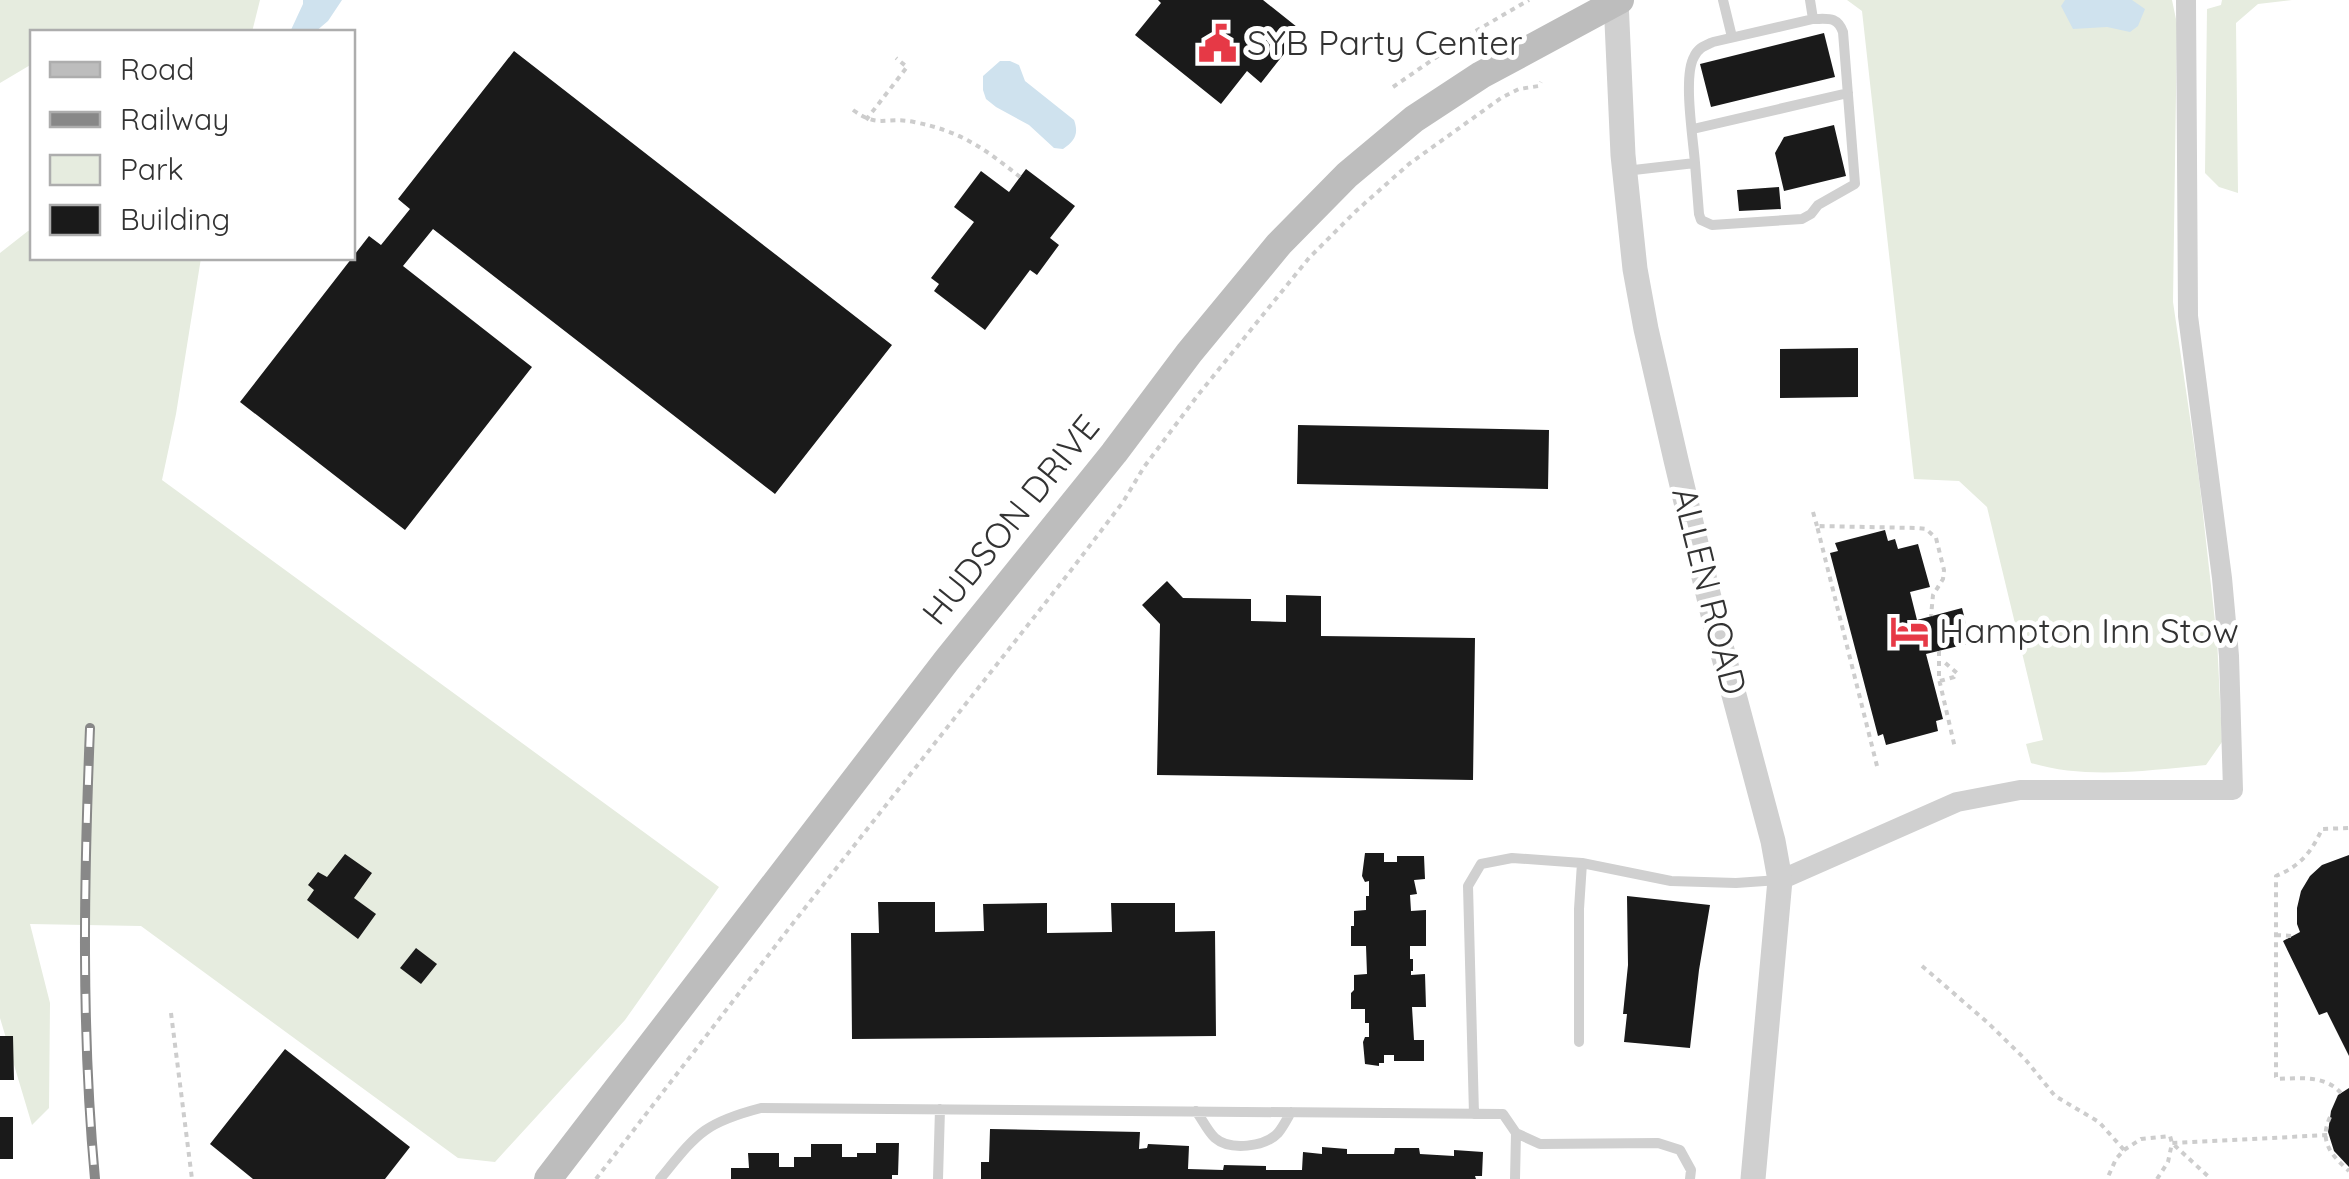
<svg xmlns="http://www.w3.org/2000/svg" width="2349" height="1179" font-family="Quicksand,sans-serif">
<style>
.green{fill:#e6ecdf}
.water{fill:#cfe2ee}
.building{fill:#1a1a1a}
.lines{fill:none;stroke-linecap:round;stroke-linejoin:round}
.path{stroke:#cdcdcd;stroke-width:4;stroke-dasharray:5 5;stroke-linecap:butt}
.service{stroke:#d0d0d0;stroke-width:10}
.minor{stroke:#d0d0d0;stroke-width:20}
.tertiary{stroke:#d0d0d0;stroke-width:25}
.secondary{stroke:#bdbdbd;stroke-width:28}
.rail-casing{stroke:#888;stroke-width:10}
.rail{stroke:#fff;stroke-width:6;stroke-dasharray:19;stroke-linecap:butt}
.labels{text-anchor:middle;stroke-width:10;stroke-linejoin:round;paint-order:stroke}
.poi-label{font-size:35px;fill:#333;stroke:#fff;text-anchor:start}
.street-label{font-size:35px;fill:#333;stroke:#fff}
</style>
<rect width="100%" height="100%" fill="#fff"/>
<path class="green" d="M0 0H260L252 32H32V64L0 83Z
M1847 0H2172L2177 24 2173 302 2199 479 2217 639 2222 742 2206 765C2149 770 2087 780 2031 763L2026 744 2043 740 1987 507 1959 481 1914 479 1862 11Z
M2222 0H2292L2258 4 2236 23 2238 193 2219 187 2205 173 2207 9 2221 5Z
M32 230V258H201L176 414 162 480 719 887 625 1020 495 1162 458 1158 141 926 30 924 50 1003 49 1108 32 1125 0 1018V253L28 231Z"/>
<path class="water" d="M303 0H342L328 21 315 32H290L303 4Z
M2065 0H2132L2145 9 2138 26 2130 32 2107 27 2073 29 2061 6Z
M1000 61H1010L1019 65 1025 81 1074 120C1079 134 1075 141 1063 149L1054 148 1029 125 996 107 986 99 983 90V76Z"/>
<path class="building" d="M1158 0H1263L1302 31 1261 83 1247 71 1221 104 1135 35 1161 3Z
M1824 33 1835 77 1711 107 1700 64Z
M514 51 892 345 775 494 433 229 403 266 532 367 405 530 240 402 369 236 381 245 410 209 398 199Z
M1834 125 1846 176 1784 191 1775 153 1784 137Z
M1026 169 1075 206 1050 238 1059 245 1037 275 1030 270 985 330 934 291 939 284 931 278 974 222 954 207 981 171 1009 192Z
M1779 187 1781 209 1739 211 1737 190Z
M1858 348V397L1780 398V349Z
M1298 425 1549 430 1548 489 1297 484Z
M1885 530 1888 541 1895 539 1898 549 1918 544 1930 587 1910 592 1917 620 1962 608 1971 643 1926 654 1943 719 1936 721 1938 731 1886 745 1883 734 1878 736 1830 553 1838 551 1835 543Z
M1167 581 1183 598 1251 599V621L1286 622V595L1321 596V636L1475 638 1473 780 1157 775 1160 624 1142 605Z
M1365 853H1384V862H1397V856H1424L1425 879 1414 880 1417 894 1410 895 1411 911 1426 910V946H1410V959H1413V971H1411V975L1425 974 1426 1007H1412L1414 1040H1424V1061H1394V1055H1384V1063H1379V1066L1365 1064 1363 1042 1365 1037H1369V1023H1365V1009H1351V993L1354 990V975L1367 974 1366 946H1351V926H1354V911L1366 910V896H1369V881L1365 882 1362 876Z
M345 854 372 873 354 898 376 914 358 939 307 900 314 890 308 885 318 872 327 877Z
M2349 855V1056L2327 1012 2319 1015 2283 941 2300 932 2297 924V908L2301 891 2310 876 2322 865Z
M1627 896 1710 905 1699 970 1690 1048 1624 1042 1627 1014H1623L1628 965Z
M878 902H935V932L984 931 983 904 1047 903V933L1112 932 1111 903H1175V932L1215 931 1216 1036 852 1039 851 933H879Z
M416 948 437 964 421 984 400 968Z
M0 1036H13L14 1080H0Z
M285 1049 410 1147 385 1179H253L210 1144Z
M2349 1088V1167L2334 1151 2328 1132 2331 1111 2338 1095Z
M0 1117H13V1159H0Z
M990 1129 1140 1132 1139 1149 1147 1148 1148 1144 1189 1146 1188 1169 1223 1170 1224 1165 1266 1166V1170H1302L1303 1152 1322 1154V1147L1347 1149V1154H1394L1395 1148H1419L1420 1154 1454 1156V1150L1483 1152 1482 1176H1475L1476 1179H981V1162H989Z
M876 1143H899L898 1175H892V1179H731V1168H749L748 1153H779V1167H794V1157H811V1144H842V1157H857V1153H876Z"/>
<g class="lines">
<path class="path" d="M1393 87 1467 36 1529 0
M853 110C879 129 885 116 914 122 960 131 984 148 1020 177
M866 120 907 67 896 58
M1813 512 1817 526
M1939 651V679L1955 748
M1940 681 1954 677 1957 673 1942 660
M1877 766 1817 526 1916 528 1926 529 1936 538 1944 570 1943 579 1933 595 1931 616
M2276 935 2293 936
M1922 966 1987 1022 2025 1059 2055 1096 2099 1122 2124 1150 2116 1159 2107 1179
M171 1013 192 1179
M2341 1093C2325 1075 2300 1078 2277 1079L2276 1077V876C2300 866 2311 853 2322 829L2349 828
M2330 1117C2319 1141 2330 1154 2349 1171
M2124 1150 2141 1139 2170 1136 2172 1143 2211 1179
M596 1179 790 927 1072 569 1123 502 1144 467 1198 395 1309 258 1356 211 1409 164 1501 98 1519 89 1539 86 1541 82
M2157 1179 2168 1162 2172 1143 2329 1135"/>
<path class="service" d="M1723 0 1732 37
M1693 129 1848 93
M1695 163 1699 214 1701 220 1712 225 1802 219 1811 214 1818 205 1855 184 1843 32C1837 16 1828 19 1813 19
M1625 171 1695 163C1693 138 1683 76 1694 57 1698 48 1704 46 1713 42L1813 19 1810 0
M1579 1042V909L1582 863
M1196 1111C1202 1119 1208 1132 1215 1138 1230 1151 1265 1147 1278 1133 1283 1127 1287 1119 1291 1112
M1474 1114 1468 886 1481 864 1512 858 1582 863 1671 881 1736 883 1779 880
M1516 1133 1540 1144 1658 1143 1680 1150 1691 1170 1690 1179
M660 1179C697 1134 703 1123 761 1108L1503 1114 1516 1133 1515 1179
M938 1179 940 1109"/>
<path class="minor" d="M1780 880 1957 802 2020 790H2233L2229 656 2222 578 2188 316 2186 0"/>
<path class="tertiary" d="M1616 0 1623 155 1635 269 1646 329 1676 460 1718 635 1773 841 1780 880 1753 1179"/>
<path class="secondary" d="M548 1179 947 660 1114 453 1189 353 1279 244 1347 175 1414 119 1481 75 1620 0"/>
<defs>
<path id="rail" d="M90 728C84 878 81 1028 95 1179"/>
</defs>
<use href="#rail" class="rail-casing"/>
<use href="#rail" class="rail"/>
</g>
<defs>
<symbol id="civic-bare" viewBox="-9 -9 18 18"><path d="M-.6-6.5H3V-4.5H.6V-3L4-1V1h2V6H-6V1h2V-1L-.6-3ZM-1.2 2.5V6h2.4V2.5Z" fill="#e63946" stroke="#fff" stroke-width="2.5" paint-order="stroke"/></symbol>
<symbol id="hotel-bare" viewBox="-9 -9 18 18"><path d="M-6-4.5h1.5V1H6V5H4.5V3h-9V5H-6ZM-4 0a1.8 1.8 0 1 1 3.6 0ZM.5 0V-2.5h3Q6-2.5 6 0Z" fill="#e63946" stroke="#fff" stroke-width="2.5" paint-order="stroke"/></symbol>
</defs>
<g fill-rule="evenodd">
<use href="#civic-bare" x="1190" y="16" width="55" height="55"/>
<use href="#hotel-bare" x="1882" y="604" width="55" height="55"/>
</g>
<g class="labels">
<g class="poi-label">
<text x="1247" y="55">SYB Party Center</text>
<text x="1939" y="643">Hampton Inn Stow</text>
</g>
<g class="street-label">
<text transform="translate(1011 520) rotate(-51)" y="12">HUDSON DRIVE</text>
<text transform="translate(1709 591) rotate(76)" y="12">ALLEN ROAD</text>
</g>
</g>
<rect x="30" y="30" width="325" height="230" fill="#ffffff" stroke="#adadad" stroke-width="2.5"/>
<rect x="50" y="62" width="50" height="15" fill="#bdbdbd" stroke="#adadad" stroke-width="2.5"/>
<text x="120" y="80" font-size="30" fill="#333333">Road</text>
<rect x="50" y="112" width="50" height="15" fill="#888888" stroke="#adadad" stroke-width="2.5"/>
<text x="120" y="130" font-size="30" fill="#333333">Railway</text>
<rect x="50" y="155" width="50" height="30" fill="#e6ecdf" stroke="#adadad" stroke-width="2.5"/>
<text x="120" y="180" font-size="30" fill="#333333">Park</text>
<rect x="50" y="205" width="50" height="30" fill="#1a1a1a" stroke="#adadad" stroke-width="2.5"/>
<text x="120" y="230" font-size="30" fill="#333333">Building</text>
</svg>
